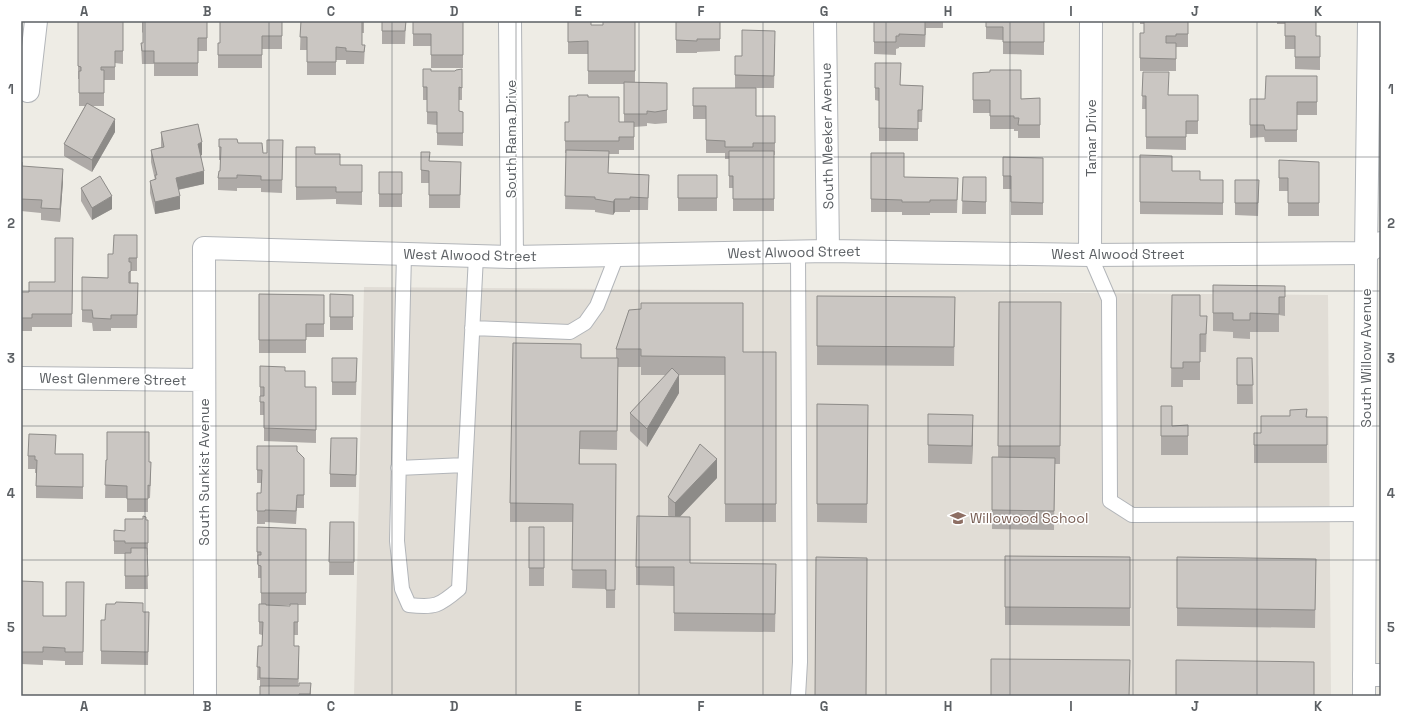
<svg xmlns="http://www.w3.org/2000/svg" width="1402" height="717" font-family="'Space Grotesk',sans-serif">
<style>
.education{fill:#e1ddd6}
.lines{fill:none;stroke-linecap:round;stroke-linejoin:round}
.lane-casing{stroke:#b2b5b9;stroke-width:16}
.street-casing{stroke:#b2b5b9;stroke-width:24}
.secondary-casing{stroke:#b3b7bb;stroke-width:24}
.lane{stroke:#fff;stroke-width:14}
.street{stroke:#fff;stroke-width:22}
.secondary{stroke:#fff;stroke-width:22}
.wall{fill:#aeaaa7;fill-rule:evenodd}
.shaded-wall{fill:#8d8b88}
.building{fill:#cac6c2;stroke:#8d8b88}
.grid{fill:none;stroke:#5c6064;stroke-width:1;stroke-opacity:0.55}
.labels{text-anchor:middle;stroke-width:3;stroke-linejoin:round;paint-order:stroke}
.street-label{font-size:14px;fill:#5c6064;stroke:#fff}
.education-label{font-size:14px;fill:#785e54;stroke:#fff;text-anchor:start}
.neatline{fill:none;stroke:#5c6064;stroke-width:1.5}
.grid-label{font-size:13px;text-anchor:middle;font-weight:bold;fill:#5c6064}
</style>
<rect width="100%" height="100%" fill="#eeece5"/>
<path class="education" d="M364 287 1328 295 1331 696H354Z"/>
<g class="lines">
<defs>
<path id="lane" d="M798 252 800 662 798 696
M404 254 397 541 402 589 409 605C435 608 439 606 459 589L476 256
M1090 255 1109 299 1110 501 1132 515 1365 514
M472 328 570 332 585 323 597 306 617 255
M398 468 465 465"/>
<path id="street" d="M510 21 512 257
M825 21 828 251
M28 91 36 21
M1090 255 1091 21
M21 378 204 380
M1364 675H1381
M205 696 204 248 512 257 828 251 1090 255 1366 253 1381 243"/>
<path id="secondary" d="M1364 696 1366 253 1369 21"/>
</defs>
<use href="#lane" class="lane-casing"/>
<use href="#street" class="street-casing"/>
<use href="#secondary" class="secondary-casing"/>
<use href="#lane" class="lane"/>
<use href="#street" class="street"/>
<use href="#secondary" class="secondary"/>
</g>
<path class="wall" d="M78 21H123V64L115 63V80H104V106H92L115 132 92 172 64 156V144L85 106H79V79H78Z
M142 21H207V51H198V76H154V64H142L141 43H143V33L142 32Z
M282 21V49H262V68H218V43H220Z
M301 21H364V33H362V45H365L364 64H346V60H336V75H307V50H300Z
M382 21H406L405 44H382Z
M413 21H463V68H431V46H413Z
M568 21 591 25H603L635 21V82L667 83V123L655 124 647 123V126L634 127V150H619V154H609L608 173 649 175 648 210H630V212H615L613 215 595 212V210L565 209 566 153H565V122H569L588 97 619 122H624V84H588V54H568Z
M676 21H720V51L697 52V53H676Z
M874 21H943V28H926L925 47H899V48L896 49V55L874 54Z
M986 21H1044V55L1003 54V40L986 39Z
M1140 21H1188V47H1176V71H1140V33H1144V24H1140Z
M1277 21H1316V36H1320V70L1295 69V49H1285V24H1277Z
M775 44 774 88H756V116H775V155H774V211H733V188H729V159H725V153H706V119H693V88H735V56H742Z
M875 63 901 85 923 86 922 122H918V141H879V101L875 100Z
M423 69 431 71H455L462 69V100H459V111L463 112V146L437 145V125L427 124V100H423Z
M1143 72 1168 95H1198V134H1186V150L1146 149V109H1142Z
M973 73 1021 99 1040 98V138H1018V131H1014V129H990V113H973Z
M1317 76V115H1297V142H1265L1264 137 1250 138V99H1265Z
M161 132 202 155 200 156 204 184 178 190 180 209 155 214 150 193V181L155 180 151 162V150L161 147Z
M219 139 238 143 263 153H267L283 140 282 193 261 192V188H237V191L218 190V178L220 171 221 160H219Z
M296 147 315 154 340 165H362V205L336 204V199L296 200Z
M871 153 904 177 958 178 957 213H930V215H902V212H871Z
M1140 155 1172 171 1200 180H1223V215L1140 214Z
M1003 157 1043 158V215H1011V189H1003Z
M1279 160 1319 162V216H1288V191H1279Z
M430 161 461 174 460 208H429V183H421V170Z
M21 162 22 166 63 181 60 222 41 220V213L21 211Z
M379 172H402V207H379Z
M678 175H717V211H678Z
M963 177 986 190V214H962Z
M1235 180H1259L1258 216 1235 215Z
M81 188 112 209 92 220 81 201Z
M137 235V271H131V283H138L137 328H111V331H93L92 323 82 322V277L108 278Z
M73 238 72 327H32V331H21V292H29L55 282Z
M1213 285 1285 286V316L1279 315V332H1250V339L1233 338V332L1213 331Z
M259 294 324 295V337H306V353H259Z
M330 294 353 295V330H330Z
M1172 295 1200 316H1207L1206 352H1200V380H1183V387H1171Z
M817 296 955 297 954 366 817 365Z
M999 302H1061L1060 464H1055L1054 530 992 529V510L998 457Z
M629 310 743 352H776V522H725V375H679V393L647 447 630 431V413L666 375H641V367H618L617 450 580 449V464H616L615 608H606V589L572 588 573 522H510V503L581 358H616V349Z
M332 358H357L356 395H332Z
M1237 358H1252L1253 404H1237Z
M260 366 285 371 305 387H316V443L264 441V415H260Z
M817 404 868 405 867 523 817 522Z
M1161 406 1172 426 1188 425V455H1161Z
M1307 417H1327V463H1254V433H1261Z
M973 433 972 464 928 463V445Z
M357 438 356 487H330V474Z
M257 446 297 451 304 458V508H297L296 524 265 522V524H257V493H261V483H257Z
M55 454 83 467V499L36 498V473H35V469H28V456Z
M106 460 149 462 151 475 150 498H148V512H127V498H105Z
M717 478 679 517 690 563 776 582 775 632 674 631V586L636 585V567L669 517 668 515V497Z
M146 520H148V555H147L148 589H125V554H114V530L125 531Z
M330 522H354V575H329Z
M257 527 306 529V605H298V635H294V646L299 659 298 686 311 683V696H260V680H257L258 646H262V635L259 634V604H261V578H258V564H257ZM266 605H290V606Z
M529 527H544V586H529Z
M1005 556 1130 557V626L1005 625Z
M1177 557 1316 559 1315 628 1177 626Z
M21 581 43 616H66L84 582 83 665H65V661L43 660V665L21 664Z
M143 612H149L148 665 101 664V620H105Z"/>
<path class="shaded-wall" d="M115 119V132L92 172V160Z
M202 142V155L198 156V144Z
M63 169V181L60 222V209Z
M204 171V184L176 190V178Z
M112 196V209L92 220V208Z
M180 196V209L155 214V202Z
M615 199V212L613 215V202Z
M679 375V393L647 447V429Z
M973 415V433L972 464V446Z
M717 459V478L675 522V503Z
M299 646V659L298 691V679Z"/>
<path class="building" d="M78 21H123V51H115V67H101V70H104V93H79V71H81V67L78 66Z
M143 21H207V38H198V63H154V51H142L141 43H143Z
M220 21H282V36H262V55H218V43H220Z
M301 21H362V45H365L364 52 346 51V48L336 47V62H307V37H300Z
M382 21H406L405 31H382Z
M413 21H463V55H431V34H413Z
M568 21H591V25H603V21H635V71H588V41L568 42Z
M676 21H720V39H697V41L676 40Z
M874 21H925V35L899 34V36H896V42H874Z
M986 21H1044V42H1003V27H986Z
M1144 21H1188V34H1176V36H1166V43H1176V59L1140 58V33H1144Z
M1285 21H1316V36H1320V57H1295V36H1285Z
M742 30 775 31 774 76 735 75V56H742Z
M875 63H901L900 85 923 86 922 110H918V129L879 128V88H875Z
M423 69H431V71H455L456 70 462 69V88L459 87V111L463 112V133H437V112H427V87H423Z
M990 70H1021V99L1040 98V125H1018L1019 118H1014V116H990V100H973V73L990 72Z
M1143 72H1169L1168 95H1198V121H1186V137H1146V96H1142Z
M1266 76H1317V102H1297V130H1265L1264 125H1250V99H1265Z
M624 82 667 83V110L655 112 647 111V114H624Z
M693 88H756V116H775V143H753V147H725V141L706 140V106H693Z
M577 95H588V97H619V122H634V137H619V141H565V122H569V96H577Z
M87 103 115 119 92 160 64 144Z
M198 124 202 142 198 144 204 171 176 178 180 196 155 202 150 181 156 179 155 175H157L151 150 164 147 161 132Z
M219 139H237L238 143H262L263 153H267V140H283L282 180H261V176L237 175V178H218L219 171H220L221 147H219Z
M296 147H315V154H340V165H362V192H336V187H296Z
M566 150 609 151 608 173 649 175 648 198 630 197V199H615L613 202 595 199V197L565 196Z
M729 151H774V199H733V176H729Z
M421 152H430L429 161 461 162 460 195H429V171L421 170Z
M871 153H904V177L958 178 957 200H930V202H902V200L871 199Z
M1140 155 1172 156V171H1200V180H1223V203L1140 202Z
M1003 157 1043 158V203L1011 202V176H1003Z
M1279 160 1319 162V203H1288V178H1279Z
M21 162H22V166L63 169 60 209 41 208 42 200 21 199Z
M379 172H402V194H379Z
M678 175H717V198H678Z
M100 176 112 196 92 208 81 188Z
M963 177H986V202L962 201Z
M1235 180H1259L1258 203H1235Z
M114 235H137V258H129V262H131V271L129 272V283H138L137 315H111V319L93 318 92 310H82V277L108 278V254H113Z
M55 238H73L72 314H32V318H21V292H29V282H55Z
M1213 285 1285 286V297H1279V314L1250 313V320H1233V313H1213Z
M259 294 324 295V324H306V340H259Z
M330 294 353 295V317H330Z
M1172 295H1200V316H1207L1206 334H1200V362H1183V368H1171Z
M817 296 955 297 954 347 817 346Z
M999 302H1061L1060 446H998Z
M641 303H743V352H776V504H725V357L641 356V349H616L629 310 641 309Z
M513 343 581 344V358H618L617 431H580L579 464H616L615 590H606V570H572L573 504 510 503Z
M332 358H357L356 382H332Z
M1237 358H1252L1253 385H1237Z
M260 366 285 367V371H305V387H316V430L264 428V402H260V396H264V387H260Z
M672 368 679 375 647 429 630 413Z
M817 404 868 405 867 504H817Z
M1161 406H1172V426L1188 425V436H1161Z
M1307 409 1306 417H1327V445H1254V433H1261V416H1290V410Z
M928 414 973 415 972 446 928 445Z
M107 432H149V462H151L150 486 148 485V499H127V486L105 485 106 460H107Z
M29 434 56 435 55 454H83V487L36 486 37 460H35V456H28Z
M331 438H357L356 475 330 474Z
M700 444 717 459 675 503 668 497Z
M257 446H297V451L304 458V495H297L296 511 265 510V511H257V493H261L262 470H257Z
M992 457 1055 458 1054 511 992 510Z
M143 516 146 517V520H148V543H125V541H114V530L125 531V519H143Z
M637 516 690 517V563L776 564 775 614 674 613V567H636Z
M330 522H354V562H329Z
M257 527 306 529V593H261V566L258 565V555H261V552H257Z
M529 527H544V568H529Z
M131 548H147L148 576H125V553H131Z
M1005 556 1130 557V608L1005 607Z
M816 557 867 558 866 696H815Z
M1177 557 1316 559 1315 610 1177 608Z
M21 581 43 582V616H66V582H84L83 652H65V648L43 647V652H21Z
M116 602 143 603V612H149L148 652 101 651V620H105L106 604H115Z
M259 604H266V605L290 606V604H298V622H294V646H299L298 679 260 678V667H257L258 646H262L263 622H259Z
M991 659 1130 660 1129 696H991Z
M1176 660 1314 662V696H1176Z
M299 683H311L310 694H299V696H260V686H299Z"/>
<path class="grid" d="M145 21V696M269 21V696M392 21V696M516 21V696M639 21V696M763 21V696M886 21V696M1010 21V696M1133 21V696M1257 21V696M21 157H1381M21 291H1381M21 426H1381M21 560H1381"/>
<defs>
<symbol id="school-bare" viewBox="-9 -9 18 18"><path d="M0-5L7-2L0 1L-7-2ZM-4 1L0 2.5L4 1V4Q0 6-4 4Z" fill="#8d6e63" stroke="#fff" stroke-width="2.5" paint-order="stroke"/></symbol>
</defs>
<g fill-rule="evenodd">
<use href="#school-bare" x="947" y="507" width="22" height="22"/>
</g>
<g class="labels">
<g class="street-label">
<text transform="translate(827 136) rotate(-91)" y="5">South Meeker Avenue</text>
<text transform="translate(1091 138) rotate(-90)" y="5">Tamar Drive</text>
<text transform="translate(511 139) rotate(-90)" y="5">South Rama Drive</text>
<text transform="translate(794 252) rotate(-1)" y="5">West Alwood Street</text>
<text x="1118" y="259">West Alwood Street</text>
<text transform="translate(470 255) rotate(1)" y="5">West Alwood Street</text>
<text transform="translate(1366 358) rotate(-90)" y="5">South Willow Avenue</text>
<text transform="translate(113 379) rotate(1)" y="5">West Glenmere Street</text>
<text transform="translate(204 472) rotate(-90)" y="5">South Sunkist Avenue</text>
</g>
<g class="education-label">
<text x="970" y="523">Willowood School</text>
</g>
</g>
<rect width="1402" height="717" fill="none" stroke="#ffffff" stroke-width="44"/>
<rect x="22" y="22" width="1358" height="673" class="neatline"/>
<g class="grid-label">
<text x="84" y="16">A</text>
<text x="207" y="16">B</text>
<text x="331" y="16">C</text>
<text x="454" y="16">D</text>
<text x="578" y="16">E</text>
<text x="701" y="16">F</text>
<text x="824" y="16">G</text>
<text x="948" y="16">H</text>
<text x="1071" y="16">I</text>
<text x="1195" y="16">J</text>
<text x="1318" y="16">K</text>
<text x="11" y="94">1</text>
<text x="1391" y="94">1</text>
<text x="11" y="228">2</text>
<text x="1391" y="228">2</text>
<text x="11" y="363">3</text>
<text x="1391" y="363">3</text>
<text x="11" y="498">4</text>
<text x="1391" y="498">4</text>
<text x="11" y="632">5</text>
<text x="1391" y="632">5</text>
<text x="84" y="711">A</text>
<text x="207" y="711">B</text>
<text x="331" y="711">C</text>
<text x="454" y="711">D</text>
<text x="578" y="711">E</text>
<text x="701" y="711">F</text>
<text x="824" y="711">G</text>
<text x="948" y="711">H</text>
<text x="1071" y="711">I</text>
<text x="1195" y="711">J</text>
<text x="1318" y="711">K</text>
</g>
</svg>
